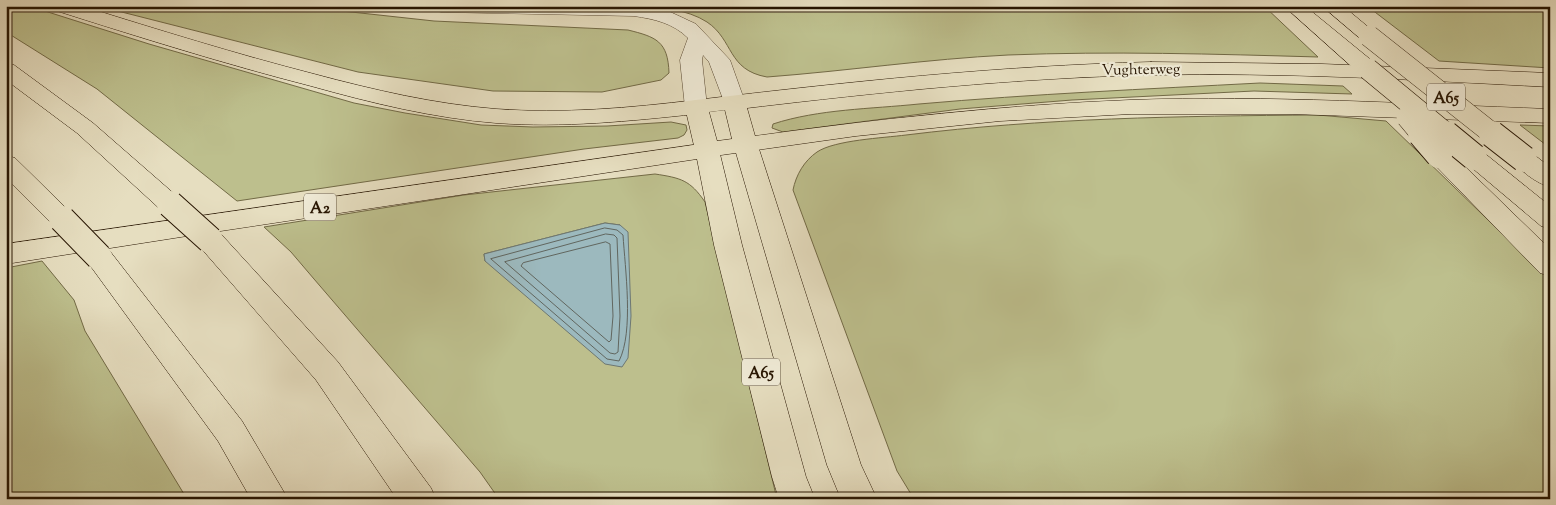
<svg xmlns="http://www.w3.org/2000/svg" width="1556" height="505" font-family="'Sorts Mill Goudy',serif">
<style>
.green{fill:#bdbf8d;stroke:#726a46;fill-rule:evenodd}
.water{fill:#9cb9be;stroke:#6d7772}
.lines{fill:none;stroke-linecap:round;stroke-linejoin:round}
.shore{stroke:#61665f;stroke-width:1}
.minor-casing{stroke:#564630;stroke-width:1}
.major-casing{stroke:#261400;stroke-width:1}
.highway-casing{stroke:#261400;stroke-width:1}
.minor{fill:#efead6;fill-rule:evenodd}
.major{fill:#e6dec0;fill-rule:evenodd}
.highway{fill:#e6dec0;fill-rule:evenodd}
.highway-bridge-far1-casing{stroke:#261400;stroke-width:22;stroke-linecap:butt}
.highway-bridge-casing{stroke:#261400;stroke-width:28;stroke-linecap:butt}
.highway-bridge-far1{stroke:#e6dec0;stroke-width:21}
.highway-bridge{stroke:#e6dec0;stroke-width:26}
.labels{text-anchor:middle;stroke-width:4.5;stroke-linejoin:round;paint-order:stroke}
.far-street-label{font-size:15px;fill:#261400;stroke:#efead6}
.shield{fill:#efead6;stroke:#625440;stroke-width:1}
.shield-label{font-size:16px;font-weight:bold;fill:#261400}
</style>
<rect width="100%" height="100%" fill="#e6dec0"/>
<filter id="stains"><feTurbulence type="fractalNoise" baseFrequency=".004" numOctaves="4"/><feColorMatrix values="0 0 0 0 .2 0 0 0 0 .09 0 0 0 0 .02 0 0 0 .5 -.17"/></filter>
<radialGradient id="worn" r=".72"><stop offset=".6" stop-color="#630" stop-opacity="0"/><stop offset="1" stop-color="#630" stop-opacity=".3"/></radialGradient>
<path class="green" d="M6 6H29L149 44 354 103 405 113 481 125 533 127 607 126 671 122 686 125 687 130 684 135 678 138 584 149 237 201 97 89 6 32Z
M98 6H296L434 21 628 30C656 37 668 41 669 73L661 80 602 92 493 91 358 72Z
M635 6H1264L1318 57C1214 54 1111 51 1008 55 927 59 847 71 767 77 727 70 734 40 707 22 687 9 659 7 635 6Z
M1367 6H1550V68L1439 61Z
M1260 83 1343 86 1352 94 1254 91 1072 100 960 109 783 132 772 128 773 124C819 109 871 109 919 104 1033 94 1147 89 1260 83Z
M1318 115 1386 121 1550 280V499H914L897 471 793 190C796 175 804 161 817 152 835 140 883 138 906 135 1043 118 1180 116 1318 115Z
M1520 125 1550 126V148Z
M655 174C681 178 690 180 705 202L777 499H499L480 472 314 279 291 252 264 227 464 195ZM605 223 620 225 485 261 484 254Z
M42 261 74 300 85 331 187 499H6V268Z"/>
<path class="water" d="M605 223 620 225 628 232 631 316 628 358 622 367 605 364 485 261 484 254Z"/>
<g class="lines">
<path class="shore" d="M605 228 617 230 623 235C625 268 634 332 619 361L607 359 491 259Z
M606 234 614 235 617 238 620 316 618 352 615 354 610 353 505 262Z
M606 242 610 244 613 316 611 340 609 342 521 266 523 263Z"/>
<defs>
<path id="minor" d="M432 6H647L666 10 696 24 730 60 745 102 742 107 734 109 726 107 709 62 703 55 702 60 707 107 704 112 696 114 688 112 685 107 680 60 688 38C673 23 654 19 634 16L441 12 434 10Z"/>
<path id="major" d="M1151 62 1322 64 1550 73V87C1417 80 1283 72 1150 75 1015 78 881 92 747 108L755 136C879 119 1004 105 1130 100 1269 95 1410 104 1550 109V123L1292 114H1131L1000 121 856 136 707 157 698 155 695 150 685 107 688 102 696 100C847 82 998 66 1151 62ZM725 110 732 139 717 141 709 112Z"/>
<path id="highway" d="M52 6H82C159 30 236 54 314 74 374 90 434 104 496 109 563 114 630 108 696 100L704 102 707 107 704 112 696 114C630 121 563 128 496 123 433 118 372 103 311 86 225 64 139 37 54 10Z
M1284 6H1305L1376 64 1379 69 1376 74 1368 75 1360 74Z
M1322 6H1343L1379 36 1376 40 1369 42 1362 40Z
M6 64 14 65 93 123 179 198 183 204 179 210 170 212 161 210 77 133 6 80Z
M746 139 754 141 758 146 861 465 877 499H841L827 465 734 146 738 141Z
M707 143 716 145 719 150 742 245 806 477 815 499H779L772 477 714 245 697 159 214 232 220 233 338 362 431 488 436 499H397L316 380 200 247 196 240 200 234 104 249 109 250 242 421 288 499H251L218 441 89 264 85 257 89 251 6 264V244Z
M1439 148 1448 150 1550 249V276L1540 273 1430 160 1427 155 1430 150Z
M1474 150 1483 152 1550 206V229L1541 226 1465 162 1462 157 1465 152Z
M1524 151 1533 154 1550 167V187C1536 183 1520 171 1512 159L1515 154Z
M6 155 15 158 71 213 75 219 71 225 62 228 53 225 6 178Z"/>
</defs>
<use href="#minor" class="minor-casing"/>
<use href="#major" class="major-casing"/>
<use href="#highway" class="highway-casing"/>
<use href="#minor" class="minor"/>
<use href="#major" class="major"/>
<use href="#highway" class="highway"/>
<defs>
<path id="highway-bridge-far1" d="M1369 36 1494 135
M1368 69 1448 135
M1407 117 1422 135"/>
<path id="highway-bridge" d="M1421 134 1439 155
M1446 134 1474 157
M1492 134 1524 159
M170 204 210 240
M62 219 99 257"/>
</defs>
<use href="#highway-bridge-far1" class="highway-bridge-far1-casing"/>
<use href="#highway-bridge" class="highway-bridge-casing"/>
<use href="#highway-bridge-far1" class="highway-bridge-far1"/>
<use href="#highway-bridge" class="highway-bridge"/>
</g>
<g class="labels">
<g class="far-street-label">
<text transform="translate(1141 69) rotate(-1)" y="5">Vughterweg</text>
</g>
<g class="shield">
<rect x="1427" y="83.5" width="38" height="27" rx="4"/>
<rect x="304" y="193.5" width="32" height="27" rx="4"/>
<rect x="742" y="358.5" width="38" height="27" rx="4"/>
</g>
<g class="shield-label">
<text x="1446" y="103">A65</text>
<text x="320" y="213">A2</text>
<text x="761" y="378">A65</text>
</g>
</g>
<rect width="1556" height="505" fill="none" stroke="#e6dec0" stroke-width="25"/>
<rect x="8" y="8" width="1541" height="490" fill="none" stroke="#261400" stroke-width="2.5"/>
<rect x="12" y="12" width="1531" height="480" fill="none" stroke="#261400"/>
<rect width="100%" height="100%" filter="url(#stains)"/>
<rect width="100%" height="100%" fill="url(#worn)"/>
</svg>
